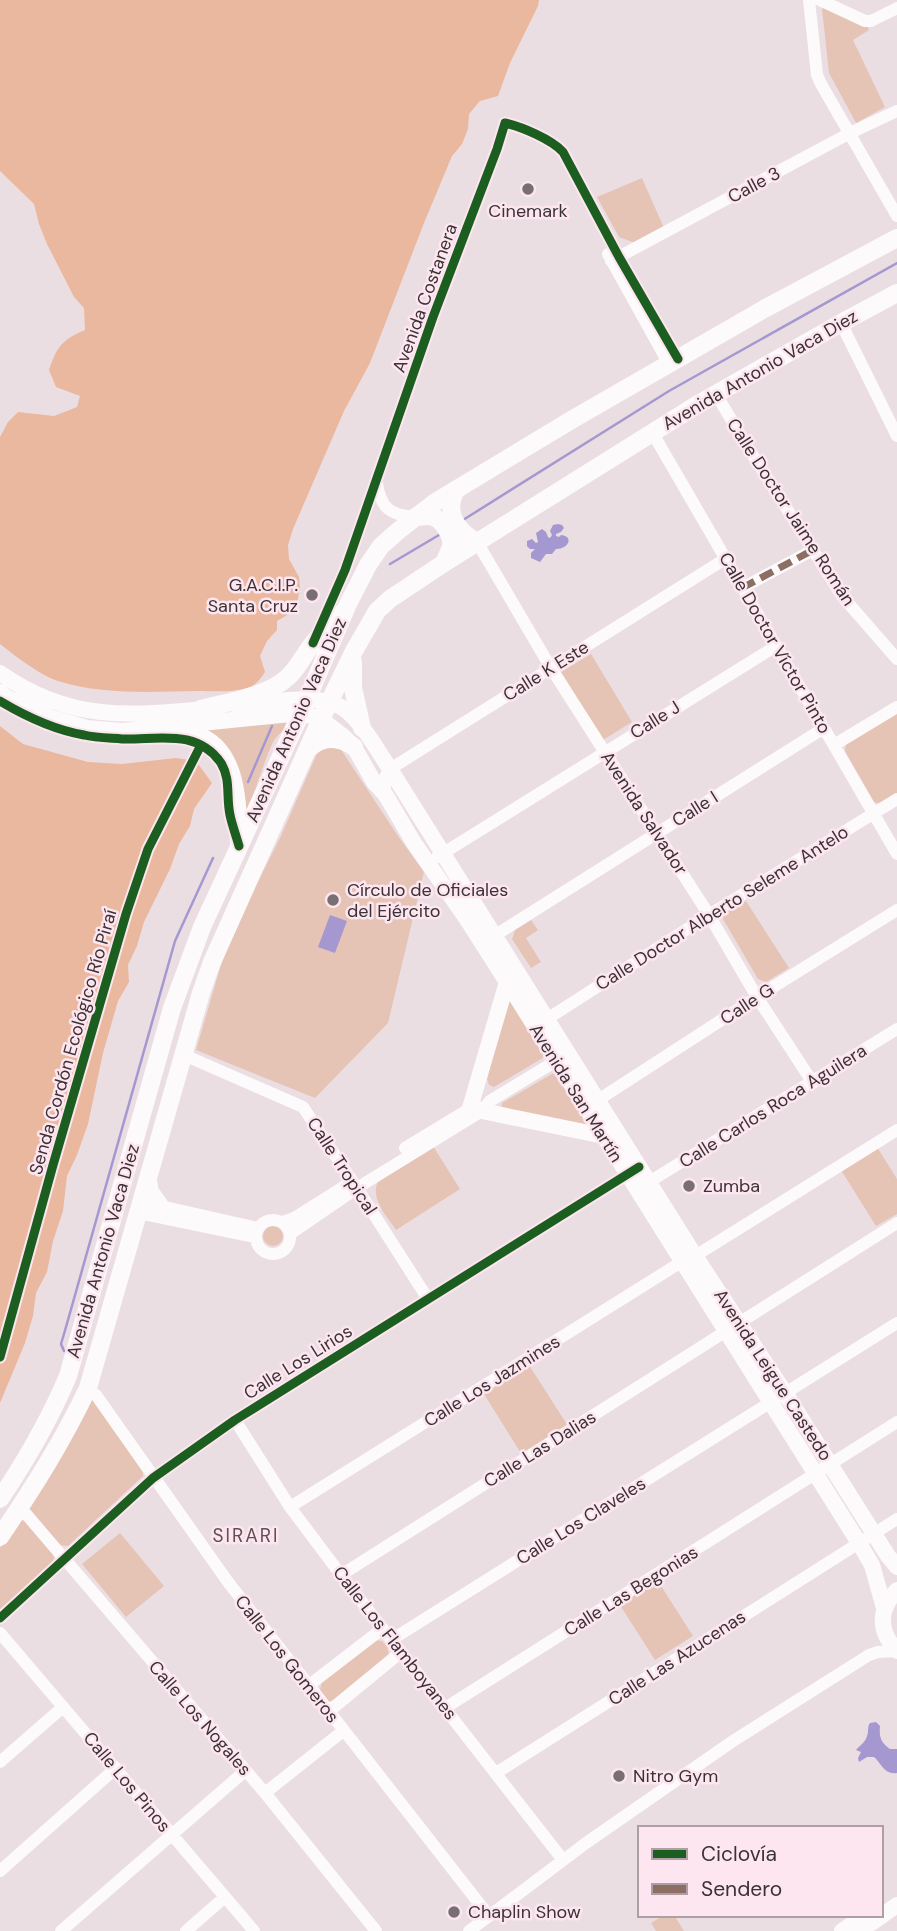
<svg xmlns="http://www.w3.org/2000/svg" width="897" height="1931" font-family="'DM Sans',sans-serif">
<style>
.green{fill:#e5c4b5}
.forest{fill:#eab89e}
.water{fill:#a598d1}
.lines{fill:none;stroke-linecap:round;stroke-linejoin:round}
.stream{stroke:#a598d1;stroke-width:2.5}
.minor{stroke:#fcfafb;stroke-width:12}
.major{stroke:#fcfafb;stroke-width:16}
.highway{stroke:#fcfafb;stroke-width:18}
.quiet{stroke:#8d6e63;stroke-width:7;stroke-dasharray:14 7;stroke-linecap:butt}
.cycleway-casing{stroke:#fde6ef;stroke-width:13}
.cycleway{stroke:#1b5e20;stroke-width:9}
.poi-dot{fill:#796e73;stroke:#fde6ef;stroke-width:2.5}
.labels{text-anchor:middle;stroke-width:5;stroke-linejoin:round;paint-order:stroke}
.street-label{font-size:18px;fill:#3b3236;stroke:#fde6ef}
.poi-label{font-size:18px;fill:#3b3236;stroke:#fde6ef;text-anchor:start}
.neighbourhood-label{font-size:19px;letter-spacing:2px;fill:#614e56;stroke:#fde6ef}
</style>
<rect width="100%" height="100%" fill="#ebdee3"/>
<path class="green" d="M828 4 867 25 869 30 853 40 885 107 856 123 829 73 822 9Z
M642 178 664 228 635 243 619 237 597 197Z
M591 654 632 722 603 740 561 672Z
M897 713V795L879 803 874 802 845 751 846 743Z
M288 720C286 731 278 733 273 742 261 768 255 795 243 820L237 768 196 729Z
M325 745 340 748 398 836 424 872 388 1023 315 1098 196 1050 220 968 234 929 280 838 319 749Z
M746 901 789 968 766 982 758 979 723 919 724 914Z
M531 920 538 930 526 938 541 962 531 968 512 939 515 930Z
M508 994 546 1056 494 1087 489 1085 487 1079Z
M557 1071 594 1129 501 1111 502 1103Z
M433 1146 460 1189 396 1230C386 1215 370 1200 378 1181Z
M877 1147 897 1179V1214L876 1226 841 1170Z
M263 1236a10 10 0 1 1 20 0a10 10 0 1 1-20 0Z
M529 1365 568 1426 522 1455 484 1394Z
M91 1396 143 1472V1476L68 1546 59 1545 28 1507Z
M22 1520 25 1521 54 1556 53 1562 0 1610V1548L18 1521Z
M120 1533 164 1586 126 1617 82 1564Z
M656 1578 693 1636 655 1660 618 1602Z
M375 1640 382 1641 387 1646 389 1655 336 1699 325 1703 320 1691 322 1680Z
M664 1915H674L684 1931H656L651 1923Z"/>
<path class="forest" d="M0 0H539L538 6 510 63 498 96 480 101 469 114 468 129 462 144 452 156 424 223 370 363 344 411 293 529 288 545 289 559 299 577 300 588 297 603 291 613 277 621V630L267 641 260 656 265 672C260 679 257 684 250 687 234 693 213 691 197 691 152 692 102 695 58 681 40 675 15 656 0 644V437L8 422 18 412 54 416 77 407 80 396 56 387 49 370C57 346 62 340 85 330L84 308 74 297 47 244 39 224 34 204 0 171Z
M0 726 23 744 88 762 122 764 176 758 196 761 212 783 194 809 190 826 179 844 170 869 144 922 137 946 128 965 129 982 118 1001 103 1053 88 1124 77 1155 67 1176 63 1211 53 1241 47 1272 36 1293 33 1316 25 1343 0 1403Z"/>
<path class="water" d="M558 524 562 525 564 528 561 532 556 534V536L559 537 561 535C574 536 569 549 556 549L552 554H546L540 562 531 558V553L535 549H530L527 546V541L532 539 536 543 538 542 536 533 542 529 546 532 548 537 550 538 552 535 550 531 553 525Z
M330 915 347 921 335 953 318 947Z
M876 1722 880 1726C879 1738 881 1742 890 1749H897V1773C884 1775 882 1764 874 1757H867L859 1762 858 1758 861 1752 856 1750C860 1745 865 1743 867 1736 869 1731 867 1727 870 1723Z"/>
<g class="lines">
<path class="stream" d="M463 520 669 391 897 263
M390 564 439 535
M248 782 272 726
M64 1351 61 1344 66 1327 175 941 213 858"/>
<path class="minor" d="M809 0 817 75 821 84 897 216
M820 0 865 21H871L897 8
M608 254 669 364
M611 261 850 133 897 111
M841 323 897 436
M716 394 747 446 842 596 897 659
M652 432 897 854
M377 484C381 509 391 515 415 517
M477 542 551 668 709 915 757 997 813 1083
M742 588 813 550
M319 630 345 570 433 317 497 149 505 123C522 127 551 139 563 152L619 257 678 359
M834 745 897 707
M385 794V777L390 769 725 559
M437 857 776 646
M494 936 824 728
M547 1019 709 915 897 799
M184 1055 303 1107 357 1188 428 1299
M598 1100 757 997 897 910
M405 1148 476 1105
M649 1182 897 1029
M152 1204 258 1228
M139 1213 255 1237
M256 1237a17 17 0 1 1 34 0a17 17 0 1 1-34 0Z
M283 1222 294 1218 348 1184
M290 1234 357 1188 482 1111 490 1101 556 1061
M96 1395 228 1582 489 1916
M235 1420 290 1507 341 1575 563 1860
M20 1507 265 1793 376 1931
M290 1507 675 1266 695 1256 897 1130
M341 1575 897 1223
M0 1618 153 1478 235 1420 633 1171
M0 1633 254 1931
M391 1640 897 1323
M308 1686 382 1629
M445 1708 897 1422
M328 1712 401 1652
M0 1762 63 1707
M496 1773 897 1519
M265 1793 343 1731
M0 1871 116 1768
M61 1931 245 1771
M186 1931 225 1897
M469 1931 586 1843 733 1741 869 1655 878 1652 897 1651"/>
<path class="major" d="M0 673C71 723 132 716 214 708
M0 692 6 697 52 718 87 728 123 731 301 713 321 719 343 736 354 747 374 782 385 794 414 843 468 921 519 1001 859 1543 872 1565 884 1608
M237 706C266 703 325 690 348 712 365 727 377 750 390 769L695 1256 785 1393 888 1556 897 1567
M470 1108 507 982
M482 1111 604 1136
M897 1590C878 1610 878 1631 897 1651
M842 1931 865 1915
M860 1931 897 1905"/>
<path class="highway" d="M456 490C444 512 456 531 477 542
M415 517C421 517 428 515 433 517 442 519 453 537 451 546 450 551 446 557 444 563
M353 662V688L362 728
M201 709C228 702 268 696 288 677 299 667 304 654 314 642 322 632 332 624 340 614
M145 729C161 730 178 730 194 734 239 748 237 804 239 842
M308 749C323 736 338 736 354 747
M148 1181 150 1192 160 1206
M0 1499C27 1459 49 1421 68 1376L172 1008 202 927 301 713 348 604 368 565 381 546 398 531 434 503 573 419 764 309 897 238
M0 1537C33 1488 63 1441 88 1388L201 993 212 962 321 719 354 651 377 611 390 599 444 563 700 403 841 323 897 293"/>
<path class="quiet" d="M742 588 813 550"/>
<defs>
<path id="cycleway" d="M313 643 345 570 433 317 497 149 505 123C522 127 551 139 563 152L619 257 678 359
M0 701C25 716 56 730 84 735 96 738 110 738 122 739 157 740 197 728 221 763 231 779 226 797 230 815 232 825 236 835 239 846
M0 1357 53 1165 126 914 148 849 201 745
M0 1618 153 1478 235 1420 639 1167"/>
</defs>
<use href="#cycleway" class="cycleway-casing"/>
<use href="#cycleway" class="cycleway"/>
</g>
<g class="poi-dot">
<circle cx="528" cy="189" r="7"/>
<circle cx="312" cy="595" r="7"/>
<circle cx="333" cy="900" r="7"/>
<circle cx="689" cy="1186" r="7"/>
<circle cx="619" cy="1776" r="7"/>
<circle cx="454" cy="1912" r="7"/>
</g>
<g class="labels">
<g class="street-label">
<text transform="translate(754 185) rotate(-28)" y="6">Calle 3</text>
<text transform="translate(425 298) rotate(-70)" y="6">Avenida Costanera</text>
<text transform="translate(760 370) rotate(-30)" y="6">Avenida Antonio Vaca Diez</text>
<text transform="translate(791 512) rotate(57)" y="6">Calle Doctor Jaime Román</text>
<text transform="translate(775 643) rotate(60)" y="6">Calle Doctor Víctor Pinto</text>
<text transform="translate(546 671) rotate(-32)" y="6">Calle K Este</text>
<text transform="translate(296 720) rotate(-66)" y="6">Avenida Antonio Vaca Diez</text>
<text transform="translate(655 720) rotate(-32)" y="6">Calle J</text>
<text transform="translate(695 809) rotate(-32)" y="6">Calle I</text>
<text transform="translate(644 813) rotate(57)" y="6">Avenida Salvador</text>
<text transform="translate(722 908) rotate(-32)" y="6">Calle Doctor Alberto Seleme Antelo</text>
<text transform="translate(747 1004) rotate(-33)" y="6">Calle G</text>
<text transform="translate(73 1042) rotate(-74)" y="6">Senda Cordón Ecológico Río Piraí</text>
<text transform="translate(576 1093) rotate(58)" y="6">Avenida San Martín</text>
<text transform="translate(773 1106) rotate(-32)" y="6">Calle Carlos Roca Aguilera</text>
<text transform="translate(342 1166) rotate(57)" y="6">Calle Tropical</text>
<text transform="translate(103 1251) rotate(-74)" y="6">Avenida Antonio Vaca Diez</text>
<text transform="translate(298 1362) rotate(-32)" y="6">Calle Los Lirios</text>
<text transform="translate(773 1375) rotate(57)" y="6">Avenida Leigue Castedo</text>
<text transform="translate(492 1381) rotate(-32)" y="6">Calle Los Jazmines</text>
<text transform="translate(540 1449) rotate(-32)" y="6">Calle Las Dalias</text>
<text transform="translate(581 1521) rotate(-32)" y="6">Calle Los Claveles</text>
<text transform="translate(631 1591) rotate(-32)" y="6">Calle Las Begonias</text>
<text transform="translate(395 1643) rotate(52)" y="6">Calle Los Flamboyanes</text>
<text transform="translate(677 1658) rotate(-33)" y="6">Calle Las Azucenas</text>
<text transform="translate(287 1659) rotate(52)" y="6">Calle Los Gomeros</text>
<text transform="translate(200 1718) rotate(49)" y="6">Calle Los Nogales</text>
<text transform="translate(127 1782) rotate(50)" y="6">Calle Los Pinos</text>
</g>
<g class="poi-label">
<text x="528" y="217" text-anchor="middle">Cinemark</text>
<text x="298" y="591" text-anchor="end">G.A.C.I.P.<tspan x="298" dy="21">Santa Cruz</tspan></text>
<text x="347" y="896">Círculo de Oficiales<tspan x="347" dy="21">del Ejército</tspan></text>
<text x="703" y="1192">Zumba</text>
<text x="633" y="1782">Nitro Gym</text>
<text x="468" y="1918">Chaplin Show</text>
</g>
<g class="neighbourhood-label">
<text x="246" y="1542">SIRARI</text>
</g>
</g>
<rect x="638" y="1826" width="245" height="91" fill="#fde6ef" stroke="#af9ea5" stroke-width="2"/>
<rect x="652" y="1849" width="35" height="10" fill="#1b5e20" stroke="#af9ea5" stroke-width="2"/>
<text x="701" y="1861" font-size="21" fill="#3b3236">Ciclovía</text>
<rect x="652" y="1884" width="35" height="10" fill="#8d6e63" stroke="#af9ea5" stroke-width="2"/>
<text x="701" y="1896" font-size="21" fill="#3b3236">Sendero</text>
</svg>
